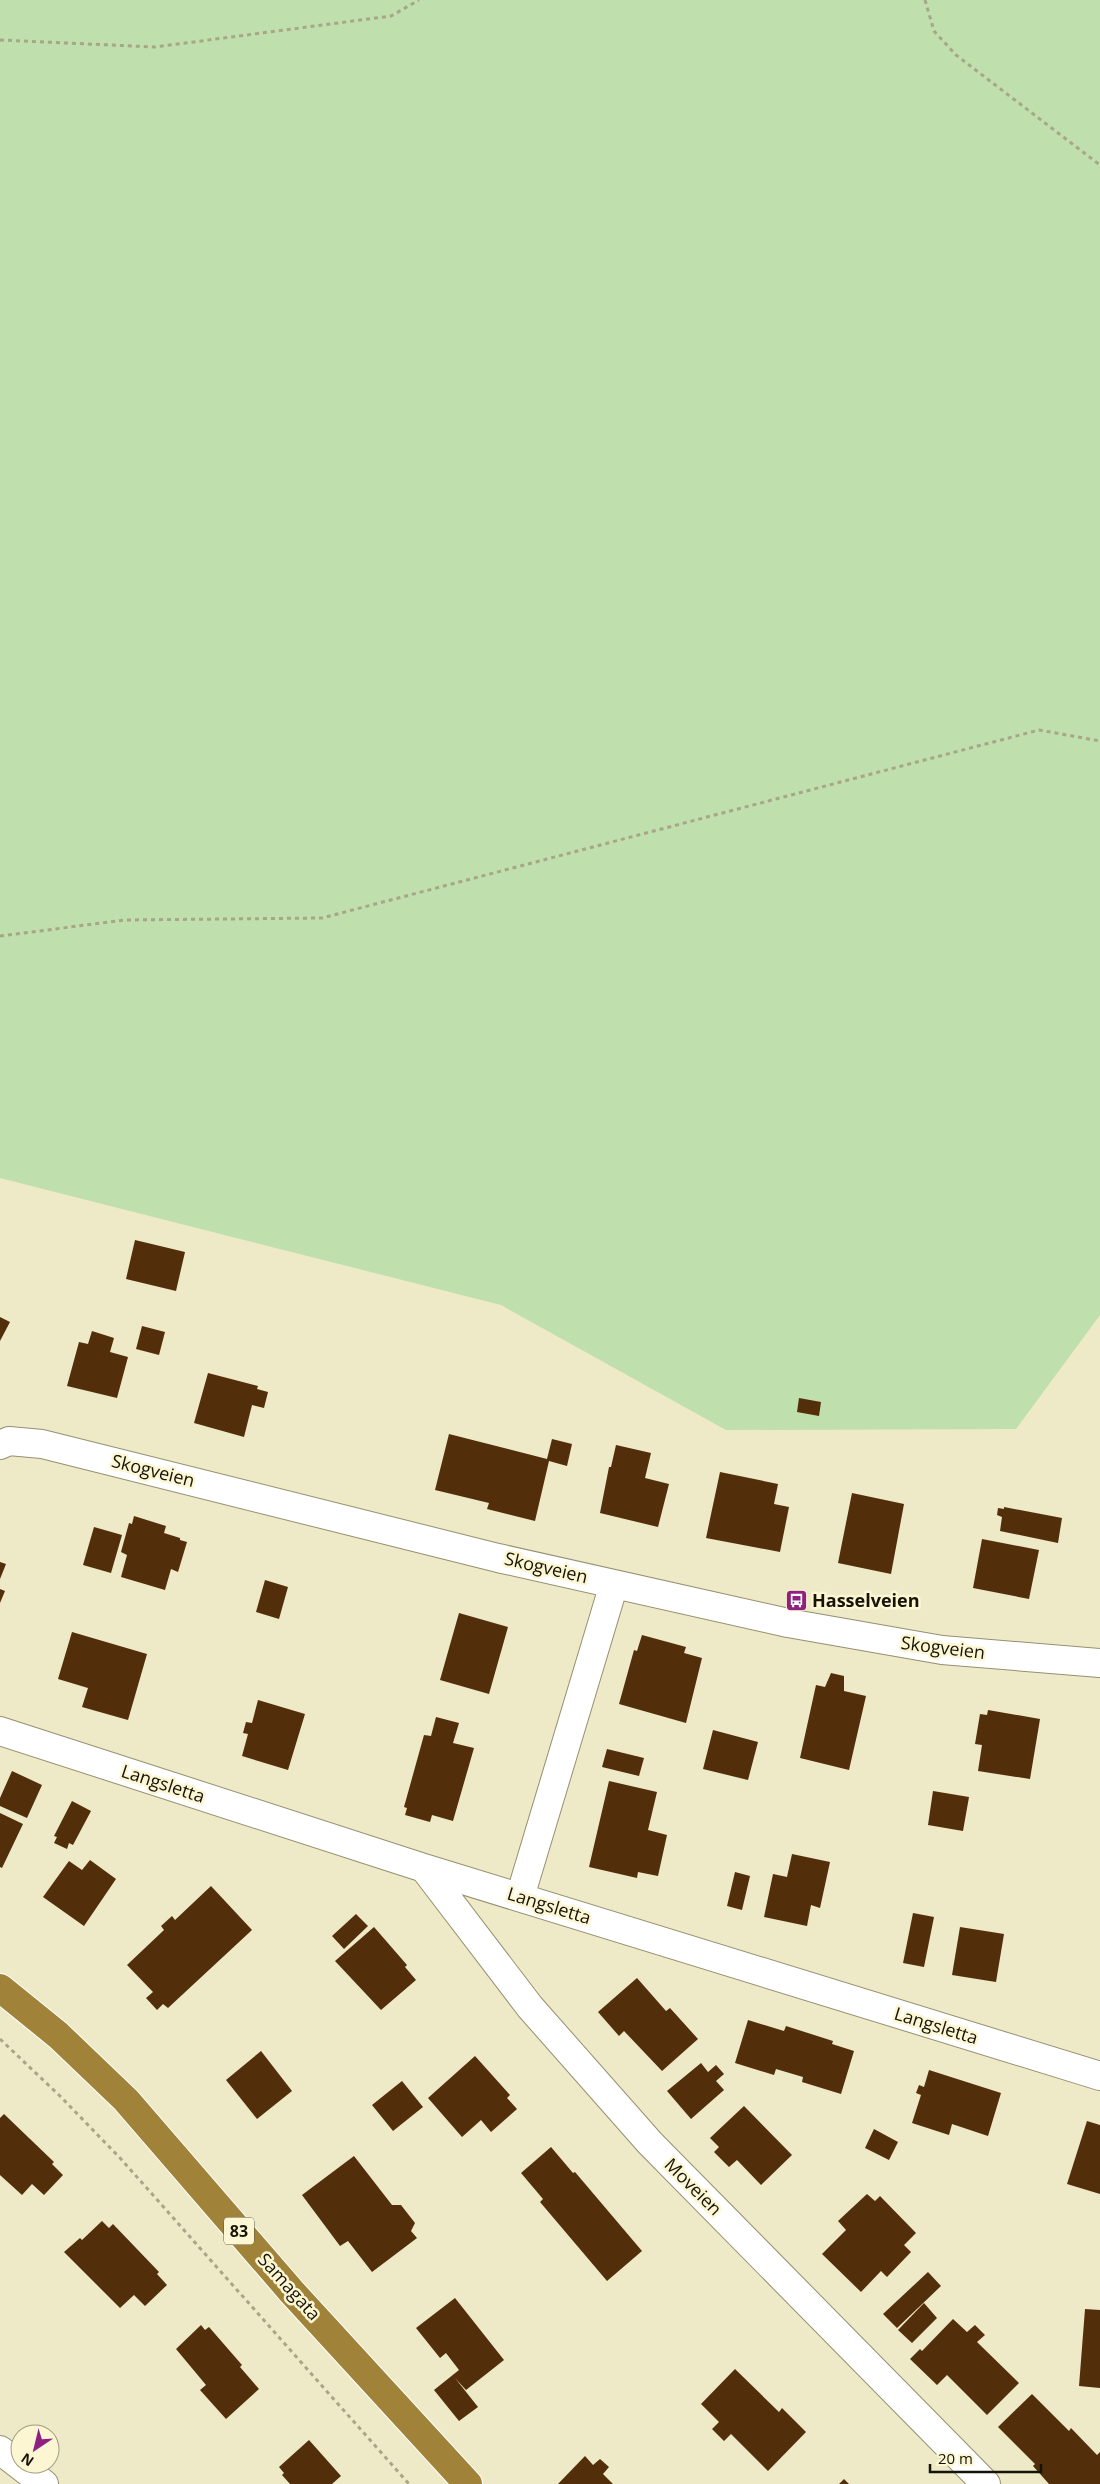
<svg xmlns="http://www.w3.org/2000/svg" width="1100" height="2484" font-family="'Open Sans',sans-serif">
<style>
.green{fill:#bfdfac}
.building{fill:#532e0b}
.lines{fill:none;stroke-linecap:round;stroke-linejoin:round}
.minor-casing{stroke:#959070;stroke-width:30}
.highway-casing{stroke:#fff;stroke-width:30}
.path{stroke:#a9a589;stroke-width:3;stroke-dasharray:4 4;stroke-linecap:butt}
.minor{stroke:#fff;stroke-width:28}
.highway{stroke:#a08338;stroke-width:28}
.labels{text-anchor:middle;stroke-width:5;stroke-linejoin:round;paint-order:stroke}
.shield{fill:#fcf6d3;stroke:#5b5845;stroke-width:1}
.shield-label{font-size:16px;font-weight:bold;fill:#161408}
.street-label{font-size:18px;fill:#161408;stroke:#fcf6d3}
.poi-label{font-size:18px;font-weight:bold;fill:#161408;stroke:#fcf6d3;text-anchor:start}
</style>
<rect width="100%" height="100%" fill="#eee9c6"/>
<path class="green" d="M0 0H1100V1315L1016 1429 726 1430 501 1305 0 1178Z"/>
<path class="building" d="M135 1240 185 1252 176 1291 126 1279Z
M0 1317 10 1322 0 1341Z
M142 1326 165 1332 159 1355 136 1349Z
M92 1331 114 1338 110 1352 128 1357 117 1398 67 1386 79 1342 88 1344Z
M208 1373 258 1386 257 1389 268 1392 264 1408 252 1405 244 1437 194 1423Z
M799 1398 821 1402 819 1416 797 1412Z
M449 1434 547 1459 552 1439 572 1444 567 1466 549 1461 535 1521 487 1509 489 1503 435 1490Z
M616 1445 651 1453 645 1478 669 1484 658 1527 600 1513 609 1467H611Z
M720 1472 778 1484 774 1504 789 1507 780 1552 706 1538Z
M852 1493 904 1504 891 1574 838 1563Z
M1004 1507 1062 1518 1058 1543 1000 1531 1002 1517 997 1515 998 1508 1004 1509Z
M134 1516 166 1526 164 1533 180 1538V1540L187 1542 178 1572 171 1569 165 1590 121 1577 127 1555 121 1552 129 1523 132 1524Z
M94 1527 122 1535 111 1573 83 1565Z
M982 1539 1039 1550 1029 1599 973 1588Z
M0 1562 6 1564 0 1579Z
M265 1580 288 1587 279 1619 256 1612Z
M0 1589 5 1591 0 1603Z
M459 1613 508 1627 489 1694 440 1680Z
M72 1632 147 1654 128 1720 82 1707 88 1688 58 1679Z
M642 1635 686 1647 684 1653 702 1658 686 1723 619 1704 634 1650 637 1651Z
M831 1673 844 1676V1691L866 1696 849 1770 800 1758 816 1685 825 1687Z
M258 1700 305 1714 288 1770 242 1756 248 1734 243 1733 246 1722 252 1723Z
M988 1710 1040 1719 1030 1779 978 1771 982 1745 975 1744 980 1714 987 1715Z
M436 1717 459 1723 453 1743 474 1748 453 1821 432 1815 430 1822 405 1815 407 1808 404 1807 424 1735 431 1736Z
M713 1730 758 1742 748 1780 703 1769Z
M607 1749 644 1758 639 1776 602 1767Z
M12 1771 42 1785 27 1818 0 1806V1798Z
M609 1781 657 1792 648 1830 667 1835 658 1876 638 1872 637 1878 589 1867Z
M933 1791 969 1797 963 1831 928 1825Z
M72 1801 91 1811 73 1845 69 1843 67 1849 54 1843 57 1837 54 1836Z
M0 1813 23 1824 2 1868 0 1867Z
M792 1854 830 1862 820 1908 811 1905 807 1926 764 1917 773 1874 787 1877Z
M90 1860 116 1879 84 1926 43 1897 69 1861 82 1870Z
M735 1872 750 1876 742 1910 727 1906Z
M211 1886 252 1930 168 2008 163 2004 157 2010 146 1998 153 1992 127 1965 164 1930 161 1926 172 1916 175 1920Z
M913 1913 934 1917 924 1967 903 1963Z
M356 1914 368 1926 344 1949 332 1936Z
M374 1927 407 1965 405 1967 416 1980 381 2010 335 1961Z
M960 1927 1004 1934 996 1982 952 1975Z
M637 1978 666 2011 670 2008 698 2039 662 2071 624 2031 619 2036 598 2012Z
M748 2020 784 2031 786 2026 833 2041 832 2044 854 2051 841 2094 802 2082 803 2077 776 2069 774 2075 735 2063Z
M261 2051 292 2091 257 2119 226 2080Z
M475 2056 510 2095 507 2098 517 2109 491 2132 481 2120 462 2137 428 2098Z
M701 2063 708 2072 716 2065 724 2074 716 2081 724 2090 691 2119 667 2091Z
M929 2070 1001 2093 988 2136 952 2124 949 2135 912 2123 921 2095 916 2093 919 2085 924 2087Z
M402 2081 423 2107 393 2131 372 2105Z
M744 2106 792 2155 761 2185 737 2160 729 2167 714 2152 719 2147 710 2138Z
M4 2114 54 2162 52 2164 63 2175 44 2195 32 2184 22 2195 0 2175V2118Z
M1087 2121 1100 2125V2194L1067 2184Z
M874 2129 898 2142 889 2160 865 2148Z
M551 2147 573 2173 575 2172 642 2251 607 2281 540 2202 543 2199 521 2173Z
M354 2156 392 2205H401L415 2223 411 2231 417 2238 372 2272 348 2241 340 2246 302 2195Z
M867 2194 875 2201 880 2196 916 2233 904 2245 911 2252 887 2277 881 2271 861 2292 822 2254 846 2230 838 2221Z
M102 2221 109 2228 113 2224 159 2272 157 2274 167 2285 145 2306 134 2295 120 2308 64 2252 80 2238 82 2240Z
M928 2272 941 2286 897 2328 883 2314Z
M455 2298 504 2360 466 2390 455 2378 478 2407 459 2421 434 2390 459 2370 446 2353 440 2358 416 2328Z
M924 2303 937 2318 912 2343 898 2330Z
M1085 2309 1100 2310V2388L1079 2386Z
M953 2319 967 2332 975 2325 985 2335 977 2342 1019 2383 987 2415 947 2375 937 2385 910 2359 920 2349 922 2351Z
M201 2325 205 2330 209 2327 242 2365 240 2367 259 2389 226 2419 200 2390 206 2385 176 2349Z
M735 2369 779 2412 782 2408 806 2432 768 2471 731 2434 724 2441 712 2429 719 2422 701 2404Z
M1032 2394 1069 2431 1071 2428 1097 2455 1100 2452V2484H1049L1033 2466 1035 2464 998 2427Z
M309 2440 341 2476 332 2484H290L282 2475 284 2473 279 2467Z
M585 2456 593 2465 600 2459 609 2467 603 2474 613 2484H558Z
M844 2479 849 2484H839Z"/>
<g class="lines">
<defs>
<path id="minor" d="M0 1445 9 1441 42 1444 498 1558 788 1623 942 1650 1100 1663
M0 1731 424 1868 1100 2076
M424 1868 530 2007 650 2143 986 2484
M520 1897 614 1584
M0 2450 44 2484"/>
<path id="highway" d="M0 1988 58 2035 126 2100 291 2291 468 2484"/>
</defs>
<use href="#minor" class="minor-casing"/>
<use href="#highway" class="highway-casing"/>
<path class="path" d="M925 0 934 31 956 55 1100 165
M0 40 155 47 391 16 419 0
M0 936 125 920 322 918 1039 730 1100 741
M0 2039 60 2096 121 2159 409 2484"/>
<use href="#minor" class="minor"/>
<use href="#highway" class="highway"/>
</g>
<defs>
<symbol id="bus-square" viewBox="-11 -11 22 22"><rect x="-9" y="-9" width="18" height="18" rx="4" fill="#8f2082" stroke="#fcf6d3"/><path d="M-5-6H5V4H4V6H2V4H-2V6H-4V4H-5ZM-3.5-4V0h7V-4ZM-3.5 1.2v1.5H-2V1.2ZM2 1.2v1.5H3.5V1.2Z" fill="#fff"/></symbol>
</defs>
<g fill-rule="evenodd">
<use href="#bus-square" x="784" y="1588" width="25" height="25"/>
</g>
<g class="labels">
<rect class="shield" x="224" y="2217.5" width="30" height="27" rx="4"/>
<g class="shield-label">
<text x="239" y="2237">83</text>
</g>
<g class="street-label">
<text transform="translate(153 1471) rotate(14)" y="6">Skogveien</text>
<text transform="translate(546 1568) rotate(13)" y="6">Skogveien</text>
<text transform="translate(943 1648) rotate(7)" y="6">Skogveien</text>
<text transform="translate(163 1784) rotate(18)" y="6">Langsletta</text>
<text transform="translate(549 1906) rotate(17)" y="6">Langsletta</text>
<text transform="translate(936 2026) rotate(17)" y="6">Langsletta</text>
<text transform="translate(693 2187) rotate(45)" y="6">Moveien</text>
<text transform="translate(289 2287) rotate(48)" y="6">Samagata</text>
</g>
<g class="poi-label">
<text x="812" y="1607">Hasselveien</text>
</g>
</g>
<g transform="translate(35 2449) rotate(215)"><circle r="24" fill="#fcf6d3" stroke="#a09c82"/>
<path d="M0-4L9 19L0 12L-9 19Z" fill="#8f2082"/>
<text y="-8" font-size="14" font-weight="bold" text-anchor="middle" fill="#161408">N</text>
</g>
<path d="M930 2464v8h111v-8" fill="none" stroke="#161408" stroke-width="2.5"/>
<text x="938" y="2464" font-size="15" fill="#161408" stroke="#fcf6d3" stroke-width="4" paint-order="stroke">20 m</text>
</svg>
